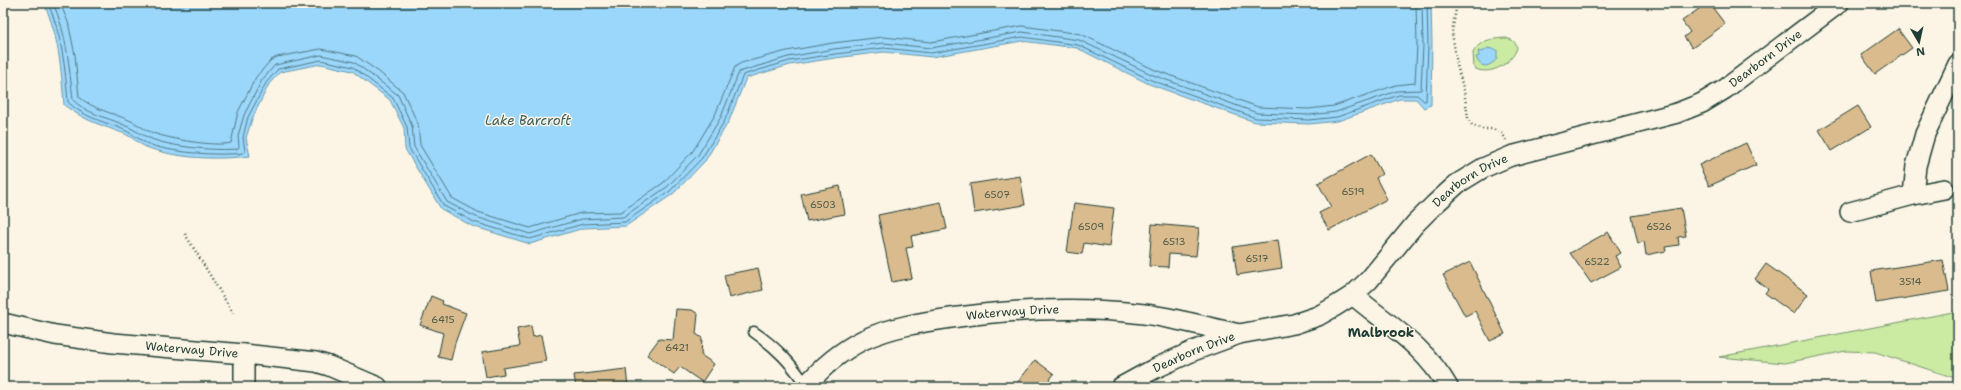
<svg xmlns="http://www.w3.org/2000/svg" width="1961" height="390" font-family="'Shantell Sans',sans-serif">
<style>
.green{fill:#cbeba3;stroke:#75946c}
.water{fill:#9bd6fb;stroke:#6999ab}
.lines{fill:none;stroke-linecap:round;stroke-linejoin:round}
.shore{stroke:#517a84;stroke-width:1}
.building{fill:#dabb8e;stroke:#1f3d34}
.lane-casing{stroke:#1f3d34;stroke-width:13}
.street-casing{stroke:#1f3d34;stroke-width:22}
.path{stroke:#1f3d34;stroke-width:2.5;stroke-dasharray:1 3;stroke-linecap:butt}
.lane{stroke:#fcf5e5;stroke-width:10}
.street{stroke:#fcf5e5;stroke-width:19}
.labels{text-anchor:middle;stroke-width:3;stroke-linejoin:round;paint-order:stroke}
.number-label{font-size:10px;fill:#4e5c4a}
.street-label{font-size:12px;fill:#1f3d34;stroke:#fcf5e5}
.water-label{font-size:13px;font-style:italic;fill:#385c5c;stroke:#fcf5e5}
.neighbourhood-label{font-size:13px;font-weight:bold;fill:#1f3d34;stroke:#fcf5e5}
</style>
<rect width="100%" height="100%" fill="#fcf5e5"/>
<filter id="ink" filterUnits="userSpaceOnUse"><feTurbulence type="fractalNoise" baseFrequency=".025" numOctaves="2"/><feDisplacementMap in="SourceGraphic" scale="8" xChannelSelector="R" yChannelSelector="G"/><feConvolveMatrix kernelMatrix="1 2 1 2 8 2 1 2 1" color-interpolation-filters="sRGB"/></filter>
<g filter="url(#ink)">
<path class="green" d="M1506 38C1513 40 1515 41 1517 48 1512 64 1489 77 1474 68L1473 53C1480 39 1492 39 1506 38Z
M1958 311V379L1875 352 1846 351 1785 363 1719 357Z"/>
<path class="water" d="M44 3H1431L1432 44 1431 105 1424 108 1416 99H1400L1338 121 1309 124 1255 122 1149 84 1077 48 1022 41 932 57 884 52 835 58 790 65 746 78 729 121 705 161 673 194 626 226 584 228 530 244 472 226 441 209 405 149 404 128 390 100 352 71 321 64 280 72 269 84 252 119 246 138 250 156C217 160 178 159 146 147 138 144 133 137 125 134 101 125 85 121 64 105 61 67 59 38 44 3Z
M1488 48 1497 50V59C1489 67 1481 70 1476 57L1479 56 1478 51 1482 52Z"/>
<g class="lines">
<path class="shore" d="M48 3C62 35 65 67 68 102 82 116 101 121 120 128 130 132 137 138 146 143 168 153 219 156 243 153L245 151 243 137 248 117 266 83 278 69 321 60 353 67 393 98 407 127 409 148 444 206 474 222 530 239 583 224 625 222 670 191 702 158 725 120 743 75 789 61 835 54 884 48 931 53 1022 37 1078 45 1151 80 1256 118 1309 120 1337 117 1399 95H1417L1424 101H1426L1428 45 1427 3
M53 3C67 34 69 66 73 100 86 113 105 117 122 124 132 128 140 134 149 138 170 147 215 151 237 149L239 147 238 136 244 115 262 80 275 65 321 55 354 62 398 95 412 126 414 147 447 202 476 217 530 234 582 219 623 217 667 187 698 155 721 117 739 72 788 57 834 49 884 43 931 48 1022 32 1079 40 1153 75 1257 113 1309 115 1336 112 1397 91 1421 90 1423 45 1422 3
M60 3 68 22 75 55 79 97C93 109 112 113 129 120 137 123 144 130 153 133 170 139 214 147 231 143L238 112 256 77 271 60 277 57 321 49 356 56 379 72 403 92 418 124 420 145 452 198 478 212 530 228 581 213 621 212 663 183 693 151 715 115 735 67 741 63 787 51 833 43 883 37 931 42 1022 26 1081 34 1155 70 1258 107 1309 109 1334 106 1396 85 1415 83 1417 45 1416 3"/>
</g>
<path class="building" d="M1707 3H1709L1725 24 1692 48 1684 37 1690 32 1682 21Z
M1898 29 1912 48 1875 74 1861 55Z
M1858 106 1871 127 1832 151 1819 130Z
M1746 143 1756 165 1709 186 1699 165Z
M1371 154 1382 174 1376 178 1387 199 1329 230 1319 213 1331 207 1318 183Z
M1020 176 1025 205 974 213 970 184Z
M840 186 845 214 807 221 801 194Z
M941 202 947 229 911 236 913 247 906 248 912 278 892 282 878 215Z
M1074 203 1114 208 1109 247 1084 243 1082 254 1067 252Z
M1681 208 1686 236 1678 237 1679 245 1665 247 1666 251 1646 255 1644 241 1638 244 1632 216Z
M1152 224 1199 228 1196 256 1169 254 1168 267 1149 266Z
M1608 232 1621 253 1615 256 1621 267 1591 283 1570 253Z
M1278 240 1282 268 1237 275 1233 247Z
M1943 260 1949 291 1876 303 1871 271Z
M1470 262 1505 334 1490 341 1475 311 1465 316 1443 275Z
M1766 264 1808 294 1794 314 1765 293 1768 289 1755 279Z
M758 268 763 290 729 298 724 275Z
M431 296 443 301 442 304 466 313 455 343 451 360 438 357 443 333 420 325Z
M676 309 692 310 698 314 696 334 702 338 701 355 714 364 702 382 680 367 674 374 647 355 659 339 673 340Z
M531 326 533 337 541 335 546 361 503 368 504 374 486 377 482 352 520 346 517 329Z
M1035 360 1054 374 1044 387H1014Z
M626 369 628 387H576L574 375Z"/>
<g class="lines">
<defs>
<path id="lane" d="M754 332C777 348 790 362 806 385"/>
<g id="street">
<path d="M1913 195 1916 166 1925 134 1958 64"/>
<path d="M1850 212 1913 195 1944 189"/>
<path d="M1353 295C1388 325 1424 345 1448 387"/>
<path id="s1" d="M3 323 55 335 113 343 244 354 316 362 329 366 378 387"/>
<path d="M244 387V354"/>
<path id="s2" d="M805 387C821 368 841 351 863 340 890 327 923 322 951 318 1016 309 1079 306 1144 314 1175 318 1207 327 1239 334"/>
<path id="s3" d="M1121 387 1154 369 1193 351 1239 334 1294 324 1318 316 1334 307 1353 295 1369 280 1415 224 1435 204 1457 184 1483 168 1511 156 1677 113 1702 103 1725 89 1839 3"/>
</g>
</defs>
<use href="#lane" class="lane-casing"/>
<use href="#street" class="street-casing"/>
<path class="path" d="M1457 3 1452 32 1457 65 1464 91 1468 118 1472 125 1483 129H1493L1502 133 1506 140
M185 234 233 313"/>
<use href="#lane" class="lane"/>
<use href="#street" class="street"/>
</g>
</g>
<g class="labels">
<g class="number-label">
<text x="1353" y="195">6519</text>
<text x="997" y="198">6507</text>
<text x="823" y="208">6503</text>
<text x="1091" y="230">6509</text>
<text x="1659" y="230">6526</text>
<text x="1174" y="245">6513</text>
<text x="1257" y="262">6517</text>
<text x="1597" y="265">6522</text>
<text x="1910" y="285">3514</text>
<text x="443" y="323">6415</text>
<text x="677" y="351">6421</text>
</g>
<g class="street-label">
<text dy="4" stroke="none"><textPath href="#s3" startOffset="741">Dearborn Drive</textPath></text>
<text dy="4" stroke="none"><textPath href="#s3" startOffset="417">Dearborn Drive</textPath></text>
<text dy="4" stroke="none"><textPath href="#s2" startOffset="228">Waterway Drive</textPath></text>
<text dy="4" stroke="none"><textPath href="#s1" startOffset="191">Waterway Drive</textPath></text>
<text dy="4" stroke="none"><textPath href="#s3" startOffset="81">Dearborn Drive</textPath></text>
</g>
<g class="water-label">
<text x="528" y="125">Lake Barcroft</text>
</g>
<g class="neighbourhood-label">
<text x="1381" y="337">Malbrook</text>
</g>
</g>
<rect width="1961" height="390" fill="none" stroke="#fcf5e5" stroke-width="16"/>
<rect x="8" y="8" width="1945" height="374" fill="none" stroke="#1f3d34" stroke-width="1.5" filter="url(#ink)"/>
<g transform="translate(1919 42) rotate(171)" stroke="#fcf5e5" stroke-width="3" paint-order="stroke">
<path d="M0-3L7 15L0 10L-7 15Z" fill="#1f3d34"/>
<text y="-6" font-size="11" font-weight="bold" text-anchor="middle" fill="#1f3d34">N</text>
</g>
</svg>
